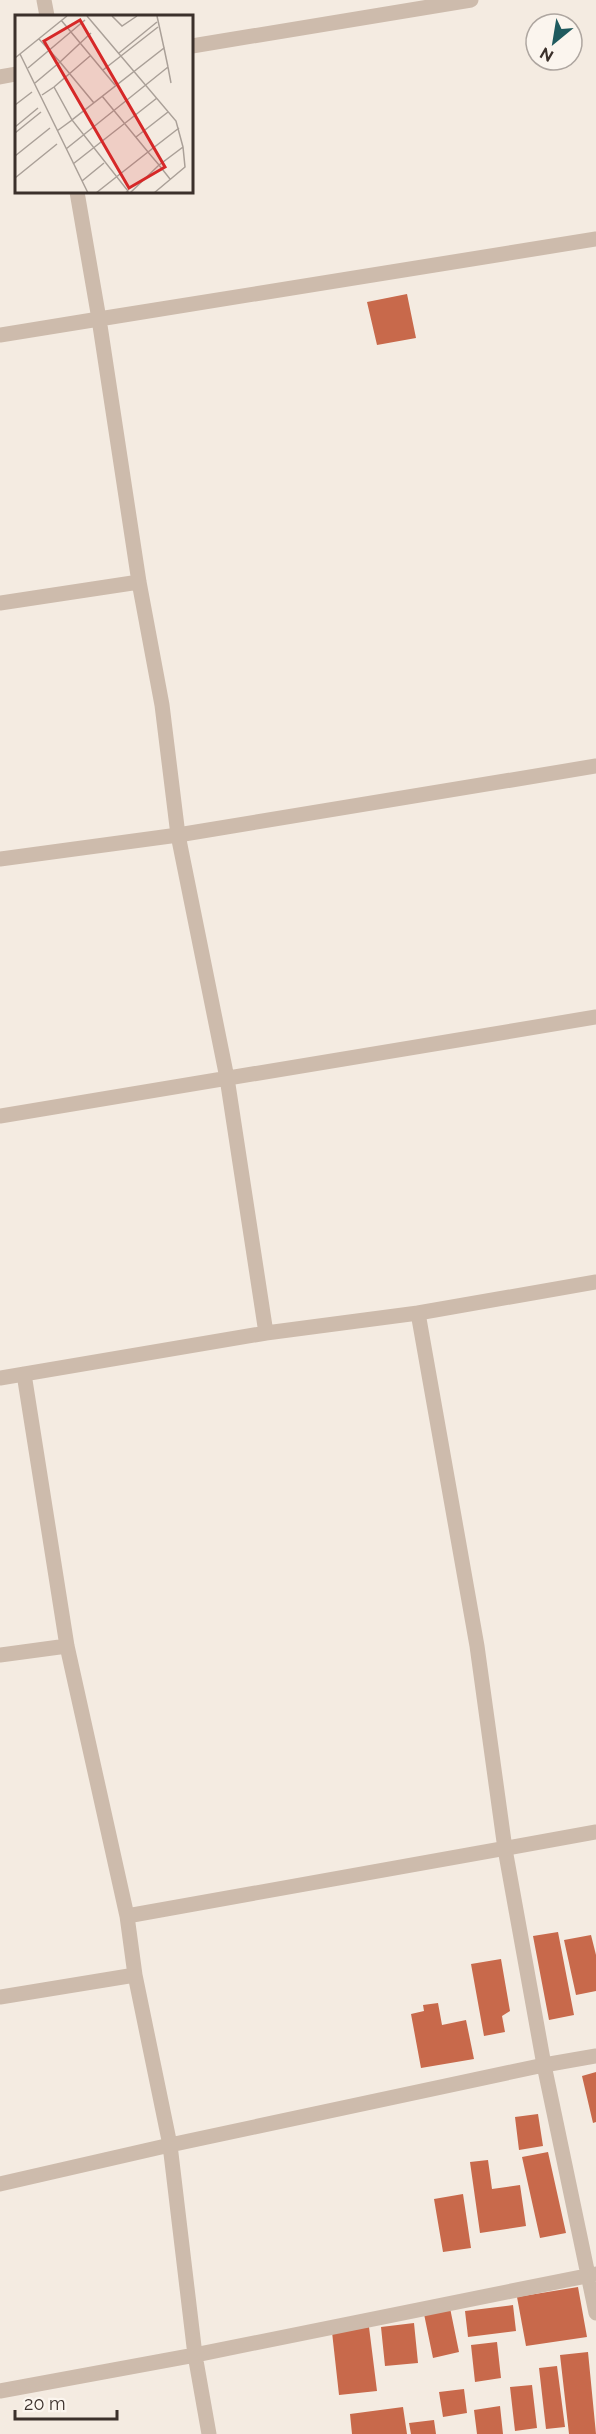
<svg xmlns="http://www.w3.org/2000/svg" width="596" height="2434" font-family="Raleway,sans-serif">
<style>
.building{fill:#c8694b}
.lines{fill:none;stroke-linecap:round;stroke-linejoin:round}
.minor{stroke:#cdbbac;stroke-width:15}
.inset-road{fill:none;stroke:#aaa098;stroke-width:1.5}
.view{fill:#d62828;fill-opacity:0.15;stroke:#d62828;stroke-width:3}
.inset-edge{fill:none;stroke:#3b302b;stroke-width:3}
</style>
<rect width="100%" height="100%" fill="#f4ebe1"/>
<path class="building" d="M407 294 416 338 377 345 367 302Z
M558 1932 574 2015 549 2020 533 1936Z
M591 1935 596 1955V1991L576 1995 564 1940Z
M501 1959 510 2011 502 2016 505 2032 484 2036 471 1964Z
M438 2003 442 2025 466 2020 474 2059 421 2068 411 2014 424 2011 423 2005Z
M596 2072V2122L593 2123 582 2076Z
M538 2114 543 2146 519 2150 515 2117Z
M548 2152 566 2233 540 2238 522 2157Z
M488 2160 492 2189 520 2185 526 2226 480 2233 470 2162Z
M463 2194 471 2248 443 2252 434 2199Z
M578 2287 587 2337 526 2346 517 2297Z
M513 2305 516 2331 468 2337 465 2311Z
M450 2308 459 2352 433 2358 424 2314Z
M414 2323 418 2363 385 2366 381 2327Z
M369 2327 377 2391 339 2395 332 2332Z
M497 2342 501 2378 475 2382 471 2345Z
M588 2352 596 2434H569L560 2355Z
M557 2366 565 2427 546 2429 539 2368Z
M532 2385 537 2428 515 2431 510 2387Z
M464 2389 467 2413 443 2417 439 2392Z
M500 2406 503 2434H477L474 2410Z
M403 2407 407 2434H352L350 2414Z
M434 2420 436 2434H411L409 2423Z"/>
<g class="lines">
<path class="minor" d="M44 0 47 16
M192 46 471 0
M0 77 16 74
M77 192 99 319 596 239
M0 335 99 319 139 582 162 705 178 835 227 1078 266 1333
M0 603 139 582
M0 859 178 835 596 766
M0 1116 596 1017
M24 1374 67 1646 127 1916 135 1975 170 2145 195 2355 209 2434
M0 1378 266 1333 418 1313 596 1282
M0 1655 67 1646
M127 1916 596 1832
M0 1997 135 1975
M596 2056 544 2065 596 2313
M0 2184 170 2145 544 2065 505 1849 477 1646 418 1313
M0 2391 195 2355 596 2274"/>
</g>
<g transform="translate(15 15)">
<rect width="178" height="178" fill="#f4ebe1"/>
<path class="inset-road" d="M72 1 161 106 168 132 144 150 133 137 81 178M97 1 107 11 122 1M46 5 100 70M76 18 45 47 79 88M149 33 153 52M104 38 142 7M5 39 73 178M0 43 52 1M13 53 70 5M88 55 143 12M20 68 45 47 24 24M39 72 75 41M27 80 39 72 57 105 42 116M87 81 133 137 164 113M0 90 17 77M0 112 23 93M0 118 26 97M121 122 153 97M51 134 153 52 156 68M0 141 35 113M58 149 142 83M0 163 42 129M67 166 89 148M110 178 113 176 57 105 149 33 142 1M115 178 144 150 155 164M139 178 170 152 168 132"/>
<path class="view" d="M65 5 150 152 114 173 29 26Z"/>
<rect width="178" height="178" class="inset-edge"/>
</g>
<g transform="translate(554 42) rotate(210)"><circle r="28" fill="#fbf5ee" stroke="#aea6a0" stroke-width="1.5"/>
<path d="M0-4.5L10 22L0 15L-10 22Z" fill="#1f5a5e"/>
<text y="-9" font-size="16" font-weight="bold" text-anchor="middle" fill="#3b302b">N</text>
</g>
<path d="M15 2410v9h102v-9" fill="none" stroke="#3b302b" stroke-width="3"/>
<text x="24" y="2410" font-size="18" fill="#3b302b" stroke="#fbf5ee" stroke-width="4.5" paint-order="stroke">20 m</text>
</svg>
